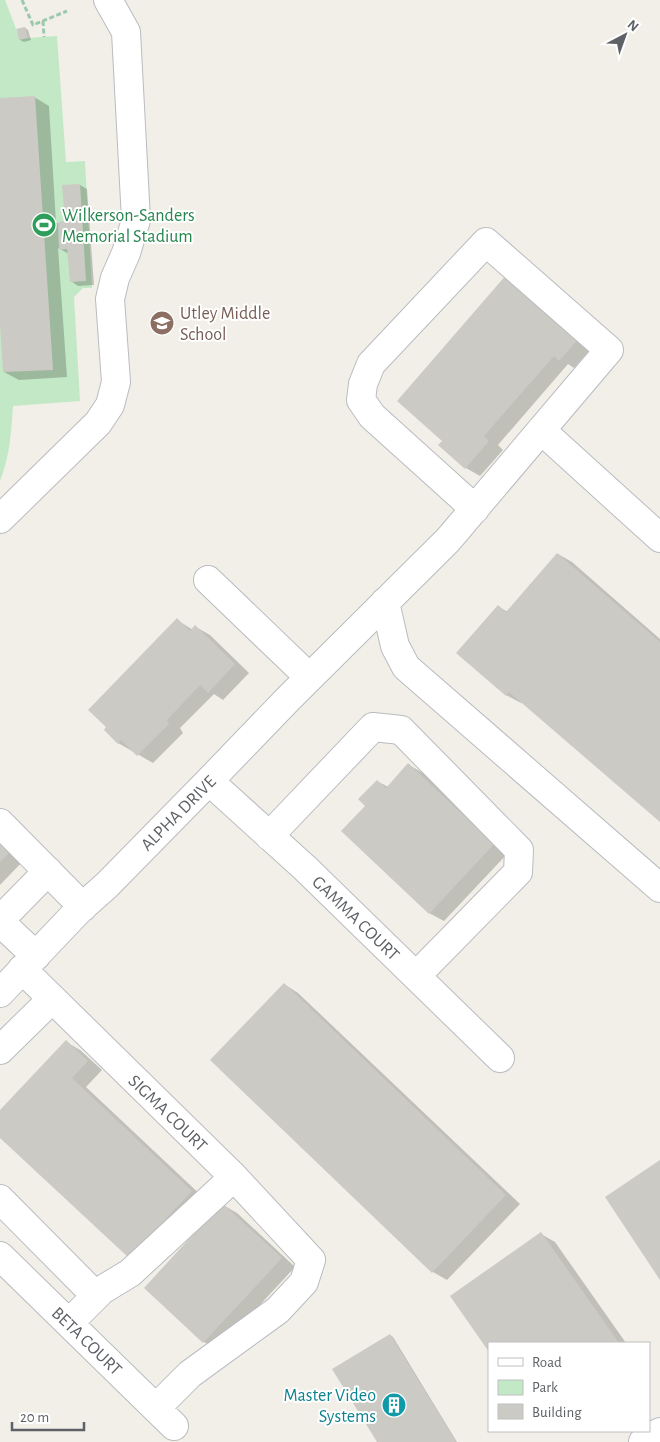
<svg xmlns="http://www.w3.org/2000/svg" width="660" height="1442" font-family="'Alegreya Sans',sans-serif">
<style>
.green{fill:#c3e8c6}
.shadow{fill:#0003}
.building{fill:#cccac4}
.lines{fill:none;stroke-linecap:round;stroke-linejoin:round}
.minor-casing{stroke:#b9bcc0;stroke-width:30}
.path{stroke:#9cc9ac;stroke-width:3;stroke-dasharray:5 2.5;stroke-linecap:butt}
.minor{stroke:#fff;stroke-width:28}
.labels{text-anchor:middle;stroke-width:4;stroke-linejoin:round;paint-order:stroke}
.leisure-label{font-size:18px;fill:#27864d;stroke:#fff;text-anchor:start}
.education-label{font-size:18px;fill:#785e54;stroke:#fff;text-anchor:start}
.street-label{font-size:18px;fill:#5e6267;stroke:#fff}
.culture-label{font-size:18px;fill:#0d838f;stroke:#fff;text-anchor:end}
</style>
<rect width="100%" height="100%" fill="#f1efe7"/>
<path class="green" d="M0 0H5L16 29 25 27 28 38 57 36 66 162 85 161 92 288H83L74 297 80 401 13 406C11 434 10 455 0 481Z"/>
<path class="shadow" d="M25 28 28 30 31 40 24 42 20 40Z
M34 97 49 106 56 223H66L80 185 87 189 94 285 78 286 71 281 69 254 58 248 67 377 19 380 4 372 0 305V99Z
M508 276 593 346 574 368 568 364 498 445 503 450 480 476 466 468 440 445 444 441Z
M558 554 572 562 660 639V821L522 701 521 703 506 695 499 607 508 612Z
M177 620 193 630 196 627 210 635 249 673 223 700 214 694 180 728 183 733 153 763 118 743Z
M409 765 423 773 508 853 444 921 429 913 367 806 377 781 388 787Z
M0 833 26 858 0 885Z
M284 984 298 993 520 1204 447 1280 433 1272Z
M66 1042 80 1050 102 1070 86 1087 206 1200 144 1266 0 1136V1112Z
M223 1205 237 1213 295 1267 218 1350 204 1342Z
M541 1234 555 1242 626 1343H489L452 1296Z
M390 1335 393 1337 457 1442H378Z"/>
<path class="building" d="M25 27 28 38 19 40 17 29Z
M35 96 53 370 3 372 0 324V98Z
M80 184 86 281 70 282 67 249 59 250 58 222 65 221 62 185Z
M507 274 580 337 559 361 554 356 484 436 489 441 465 469 438 445 442 441 397 401Z
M557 553 660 642V822L509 692 506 696 456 653 498 605 506 612Z
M177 618 190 631 195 625 235 664 208 693 200 685 167 720 169 724 137 756 121 740 118 744 104 730 106 727 88 710Z
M408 763 494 844 429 914 341 831 365 806 358 799 377 780 386 788Z
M0 837 13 849 0 862Z
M284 983 506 1195 432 1273 210 1060Z
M66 1040 88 1061 72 1078 192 1191 129 1258 0 1138V1110Z
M660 1160V1280L605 1197Z
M222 1203 282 1258 203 1343 144 1288Z
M541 1232 619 1343H489V1352L450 1296Z
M390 1334 456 1442H377L332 1369Z"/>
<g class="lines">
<defs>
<path id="minor" d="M541 430 660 538
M0 519 98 423 110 405 116 382 110 299 115 278 126 253 136 220 126 32 108 0
M208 580 309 677
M385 602 395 646 406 667 660 888
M209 781 305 868 500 1058
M0 823 83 907
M269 836 373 727 401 730 519 850 518 872 416 976
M0 920 48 871
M0 922 36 956
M22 969 234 1177 311 1260 304 1282 278 1310 190 1374 156 1408
M0 993 80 909 107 885 209 781 288 699 448 540 609 350 486 242 371 364 363 384 361 400 372 416 475 509
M0 1050 52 999
M0 1199 96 1296
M0 1256 174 1426
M69 1323 102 1290 130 1273 234 1177
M643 1442 660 1432"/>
</defs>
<use href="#minor" class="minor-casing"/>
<path class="path" d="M22 0 33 25 67 11
M43 21 44 37"/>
<use href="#minor" class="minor"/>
</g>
<defs>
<symbol id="stadium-disc" viewBox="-11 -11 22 22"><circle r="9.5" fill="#2e9e5b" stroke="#fff"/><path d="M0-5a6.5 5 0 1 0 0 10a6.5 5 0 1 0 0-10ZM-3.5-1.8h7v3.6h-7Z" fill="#fff"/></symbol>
<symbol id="school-disc" viewBox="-11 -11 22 22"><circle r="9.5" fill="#8d6e63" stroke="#fff"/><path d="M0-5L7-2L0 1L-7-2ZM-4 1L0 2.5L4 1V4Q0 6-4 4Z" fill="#fff"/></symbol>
<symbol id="building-disc" viewBox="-11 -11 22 22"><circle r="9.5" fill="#0f9aa8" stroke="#fff"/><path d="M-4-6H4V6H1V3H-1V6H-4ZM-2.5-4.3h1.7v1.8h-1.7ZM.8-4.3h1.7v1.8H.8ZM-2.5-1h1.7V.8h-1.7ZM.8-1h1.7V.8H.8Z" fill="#fff"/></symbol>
</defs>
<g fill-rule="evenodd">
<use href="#stadium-disc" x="30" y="211" width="28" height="28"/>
<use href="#school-disc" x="148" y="309" width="28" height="28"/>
<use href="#building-disc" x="380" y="1391" width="28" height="28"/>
</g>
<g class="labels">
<g class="leisure-label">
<text x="62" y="221">Wilkerson-Sanders<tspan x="62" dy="21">Memorial Stadium</tspan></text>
</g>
<g class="education-label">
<text x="180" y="319">Utley Middle<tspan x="180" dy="21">School</tspan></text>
</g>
<g class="street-label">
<text transform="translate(178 813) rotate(-45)" y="6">ALPHA DRIVE</text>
<text transform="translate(356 918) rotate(44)" y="6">GAMMA COURT</text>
<text transform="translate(168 1113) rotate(44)" y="6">SIGMA COURT</text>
<text transform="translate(87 1341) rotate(44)" y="6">BETA COURT</text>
</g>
<g class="culture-label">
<text x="376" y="1401">Master Video<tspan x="376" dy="21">Systems</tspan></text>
</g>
</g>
<rect x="488" y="1342" width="162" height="90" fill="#ffffff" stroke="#bfc0c2"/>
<rect x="498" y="1358" width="25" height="8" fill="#ffffff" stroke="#bfc0c2"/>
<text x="532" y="1367" font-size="15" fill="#5e6267">Road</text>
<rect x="498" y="1380" width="25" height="15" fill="#c3e8c6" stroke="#bfc0c2"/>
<text x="532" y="1392" font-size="15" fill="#5e6267">Park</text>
<rect x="498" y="1404" width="25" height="15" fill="#cccac4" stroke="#bfc0c2"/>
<text x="532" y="1417" font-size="15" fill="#5e6267">Building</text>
<g transform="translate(625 35) rotate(41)" stroke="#ffffff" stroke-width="4" paint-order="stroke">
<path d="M0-4L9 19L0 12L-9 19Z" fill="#5e6267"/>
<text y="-8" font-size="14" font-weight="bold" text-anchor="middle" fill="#5e6267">N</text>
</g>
<path d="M12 1422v8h72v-8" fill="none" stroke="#5e6267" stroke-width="2.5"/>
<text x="20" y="1422" font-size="15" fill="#5e6267" stroke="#ffffff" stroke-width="4" paint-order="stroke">20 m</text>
</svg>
